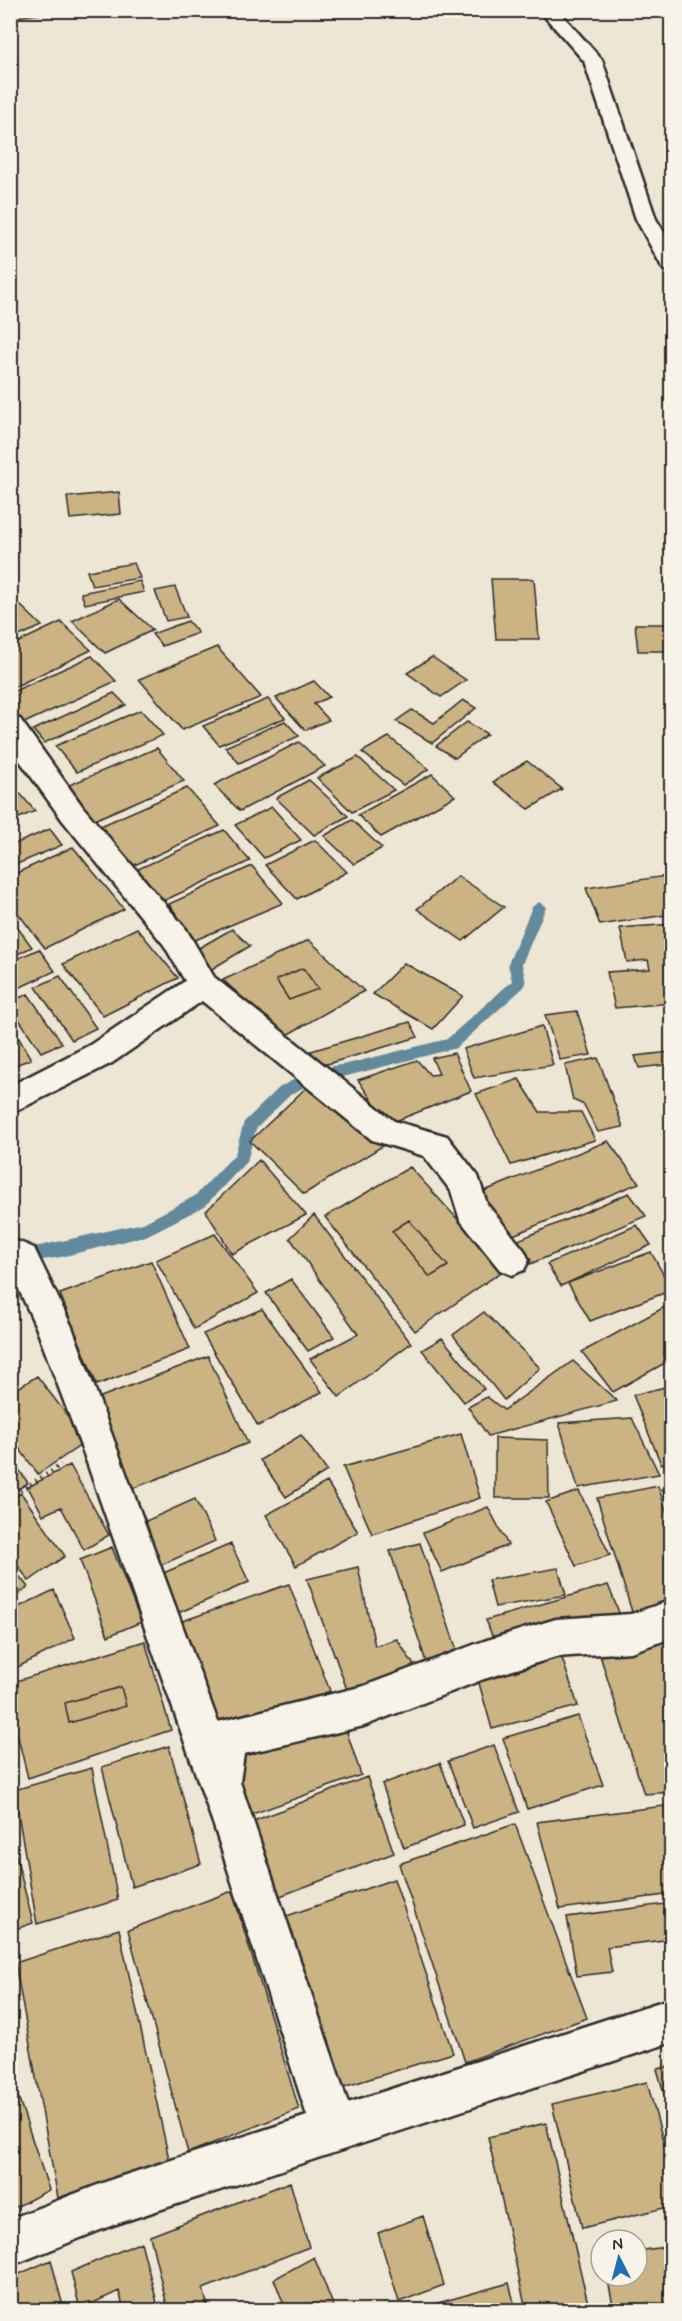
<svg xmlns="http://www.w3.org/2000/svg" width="682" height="2321" font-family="Mynerve,sans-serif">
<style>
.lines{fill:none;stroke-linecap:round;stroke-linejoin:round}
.stream{fill:#628a9c;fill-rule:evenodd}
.building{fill:#ccb383;stroke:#2b2b2b;stroke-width:1.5;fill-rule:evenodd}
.street-casing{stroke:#2b2b2b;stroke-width:5}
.path{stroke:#2b2b2b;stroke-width:4;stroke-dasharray:1.5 4.5;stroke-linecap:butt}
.street{fill:#f7f3e8;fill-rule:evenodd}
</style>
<rect width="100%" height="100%" fill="#eee6d4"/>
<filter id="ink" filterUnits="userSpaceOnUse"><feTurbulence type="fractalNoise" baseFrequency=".0167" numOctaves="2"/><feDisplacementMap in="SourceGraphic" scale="12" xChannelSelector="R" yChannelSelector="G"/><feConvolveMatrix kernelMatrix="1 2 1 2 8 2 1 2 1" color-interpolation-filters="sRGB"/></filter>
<g filter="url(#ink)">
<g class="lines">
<path class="stream" d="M539 902 546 907 522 964 526 983 524 987 456 1048 347 1076 317 1080 290 1095 256 1129 247 1161 205 1206 146 1236 61 1257 18 1264 12 1262 10 1258 12 1252 143 1223 195 1196 235 1154 244 1122 280 1087 314 1069 347 1064 447 1039 512 981 508 964 532 907Z"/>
</g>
<path class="building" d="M10 10H37L39 14 10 18Z
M119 492 121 514 70 519 67 497Z
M134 563 140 578 92 586 87 571Z
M491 579H534L539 639H496Z
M140 581 144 592 85 604 81 593Z
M175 587 187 617 166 621 155 591Z
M119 599 153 630 105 653 72 621Z
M19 604 42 626 10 640V608Z
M188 621 198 633 162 646 152 634Z
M61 622 91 650 10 689V646Z
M635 624H670L672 651H638Z
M217 647 261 697 182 730 139 679Z
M92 656 116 681 24 723 10 707V693Z
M432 657 466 680 441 697 407 673Z
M314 681 329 697 314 704 329 720 305 730 276 698Z
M114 693 126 705 44 743 33 730Z
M268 699 285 718 219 745 203 726Z
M463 700 476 708 432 743 396 721 412 710 434 723Z
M141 710 163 735 77 772 55 746Z
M285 721 299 736 239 763 225 747Z
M467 722 487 734 455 758 436 746Z
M389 737 429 769 403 785 362 752Z
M299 742 325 766 240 811 214 785Z
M157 748 184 781 94 820 67 786Z
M358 757 394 790 352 812 317 778Z
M527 761 562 789 529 809 493 782Z
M432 774 455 796 381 837 358 815Z
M309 780 348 816 314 835 276 798Z
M10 782 35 811 10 822Z
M187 788 220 826 128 868 96 828Z
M272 807 301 840 264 858 235 825Z
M352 820 382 848 354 864 324 836Z
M50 829 62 845 10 867V846Z
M224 830 250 861 163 901 138 869Z
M315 840 347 872 297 899 265 865Z
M73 847 124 909 45 948 10 903V876Z
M252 866 283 903 195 940 169 904Z
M672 875V914L600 925 586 888Z
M458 876 504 907 463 941 417 909Z
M12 920 32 947 10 958V921Z
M672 924V1003L615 1008 607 972 650 969 648 960 627 962 620 928Z
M137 928 178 978 103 1016 63 964Z
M232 929 250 946 210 970 192 952Z
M309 940 364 991 285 1036 223 980ZM303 968 318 989 289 1000 276 980Z
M39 949 55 971 10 992V962Z
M404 963 463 996 433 1029 373 994Z
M303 968 318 989 289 1000 276 980Z
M60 976 96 1028 72 1040 36 987Z
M28 994 62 1043 41 1052 10 1006V1002Z
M577 1011 591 1055 560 1060 545 1015Z
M410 1022 418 1037 317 1067 311 1051Z
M10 1023 31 1059 10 1067Z
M542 1026 553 1065 474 1078 463 1049Z
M670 1052 672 1064 639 1068 635 1056Z
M454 1053 471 1091 388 1124 358 1080 417 1060 430 1075 439 1074 432 1058Z
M598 1058 623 1127 598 1132 584 1105 573 1100 565 1065Z
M519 1079 540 1112H581L595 1140 511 1165 476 1094Z
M311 1083 386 1144 304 1194 250 1141Z
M608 1141 639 1183 506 1238 482 1192Z
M259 1160 306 1215 232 1254 206 1211Z
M410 1167 504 1270 415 1331 325 1217ZM409 1220 448 1266 430 1277 392 1231Z
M629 1193 646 1216 530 1264 516 1241Z
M314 1215 411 1343 339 1397 310 1359 358 1334 290 1238Z
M409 1220 448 1266 430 1277 392 1231Z
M637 1225 651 1245 561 1286 547 1264Z
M215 1234 258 1293 194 1329 156 1260Z
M651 1252 672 1290 590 1321 568 1283Z
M151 1261 190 1349 97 1385 60 1294Z
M291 1279 334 1337 308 1351 266 1293Z
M672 1303V1359L613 1392 582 1352Z
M262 1309 322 1392 258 1426 203 1334Z
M484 1312 540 1368 504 1400 453 1335Z
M442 1338 484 1389 464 1402 422 1350Z
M208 1356 248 1443 129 1490 93 1400Z
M573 1361 617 1401 488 1436 468 1407 487 1397 504 1410Z
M37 1376 87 1441 38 1474 10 1436V1393Z
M665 1387 672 1404V1462L661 1464 633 1395Z
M632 1418 659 1474 578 1488 559 1423Z
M461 1434 480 1498 372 1534 343 1467Z
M301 1435 327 1471 286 1497 260 1460Z
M495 1438 548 1440 549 1498H495Z
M10 1456 28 1483 10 1494Z
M70 1465 109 1535 84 1550 61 1507 43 1515 28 1487Z
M327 1482 358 1532 296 1566 266 1515Z
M658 1486 672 1528V1604L632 1612 597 1498Z
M672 1487V1512L662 1489Z
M579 1491 610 1555 576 1566 546 1502Z
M21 1493 65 1556 29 1581 10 1555V1500Z
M195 1499 215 1541 159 1566 139 1524Z
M488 1507 508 1545 442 1572 423 1533Z
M420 1543 459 1656 427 1665 390 1551Z
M231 1544 249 1582 169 1617 152 1578Z
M112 1547 141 1622 108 1636 80 1560Z
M10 1565 28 1587 10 1601Z
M358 1567 375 1646 397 1639 419 1673 350 1698 307 1579Z
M558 1568 566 1595 495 1607 488 1580Z
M289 1584 330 1691 211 1736 174 1624Z
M608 1585 620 1615 498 1651 486 1620Z
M54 1590 75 1638 10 1671V1611Z
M672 1637V1665H669L672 1692V1792L644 1794 598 1649Z
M145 1641 171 1730 28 1778 10 1705V1683ZM121 1687 126 1706 69 1723 65 1703Z
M561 1655 578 1706 492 1729 477 1676Z
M121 1687 126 1706 69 1723 65 1703Z
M341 1714 361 1775 247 1816 228 1753Z
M578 1716 603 1785 527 1809 503 1738Z
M494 1745 519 1812 473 1828 448 1761Z
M169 1746 201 1864 132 1887 102 1767Z
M440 1763 464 1825 404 1848 382 1784Z
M92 1768 118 1900 37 1924 14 1790Z
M367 1777 394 1853 275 1898 251 1822Z
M672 1805V1894L560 1909 537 1822Z
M515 1824 587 2018 465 2062 399 1864Z
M10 1832 33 1923 10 1931Z
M394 1879 453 2053 337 2089 281 1918Z
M232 1891 299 2109 188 2153 128 1930Z
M672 1903V1939L607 1947 612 1972 577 1976 567 1917Z
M119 1929 169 2159 58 2198 15 1963Z
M672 2066V2121L657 2069Z
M10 2072 49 2190 10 2210Z
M647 2082 672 2173V2206L582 2228 552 2104Z
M546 2123 589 2308 577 2310H526L488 2137Z
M290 2182 309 2247 203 2289 209 2310H168L150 2236Z
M423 2216 444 2285 399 2302 378 2233Z
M141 2242 159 2310H124L119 2291 80 2309 71 2272Z
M672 2246V2310H614L607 2276H637V2251Z
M314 2257 335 2310H286L274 2279Z
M51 2260 64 2310H10V2278Z
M509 2283 516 2310H413Z"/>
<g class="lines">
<defs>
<path id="street" d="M539 10H558L602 60 656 219 672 245V271L664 270 661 265 636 219 584 61Z
M10 717 20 719 83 807 186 929 214 977 394 1121 447 1136 478 1176 487 1204 524 1250 529 1260 524 1270 512 1275 500 1270 460 1220 451 1191 424 1156 372 1140 202 1001 112 1063 10 1114V1086L90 1045 185 981 164 945 63 821 10 747Z
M10 1238 34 1248 72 1327 218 1722 364 1686 484 1641 556 1619 631 1614 672 1600V1638L631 1652 556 1657 484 1679 364 1726 244 1754 240 1782 348 2103 672 1998V2042L113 2225 10 2266V2219L113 2179 307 2116 214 1826 85 1457 36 1327 10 1270Z"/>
</defs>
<use href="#street" class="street-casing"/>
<path class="path" d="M10 1497 61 1465"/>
<use href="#street" class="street"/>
</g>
</g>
<rect width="682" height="2321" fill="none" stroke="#f7f3e8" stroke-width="36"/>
<rect x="18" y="18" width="646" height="2285" fill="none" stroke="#2b2b2b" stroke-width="2" filter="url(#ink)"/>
<g transform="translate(619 2258) rotate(354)"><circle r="28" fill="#f7f3e8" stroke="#a5a39c" stroke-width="1.5"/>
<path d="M0-4.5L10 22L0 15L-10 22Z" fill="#1f6fb2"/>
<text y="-9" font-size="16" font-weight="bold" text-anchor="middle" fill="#2b2b2b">N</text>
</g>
</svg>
